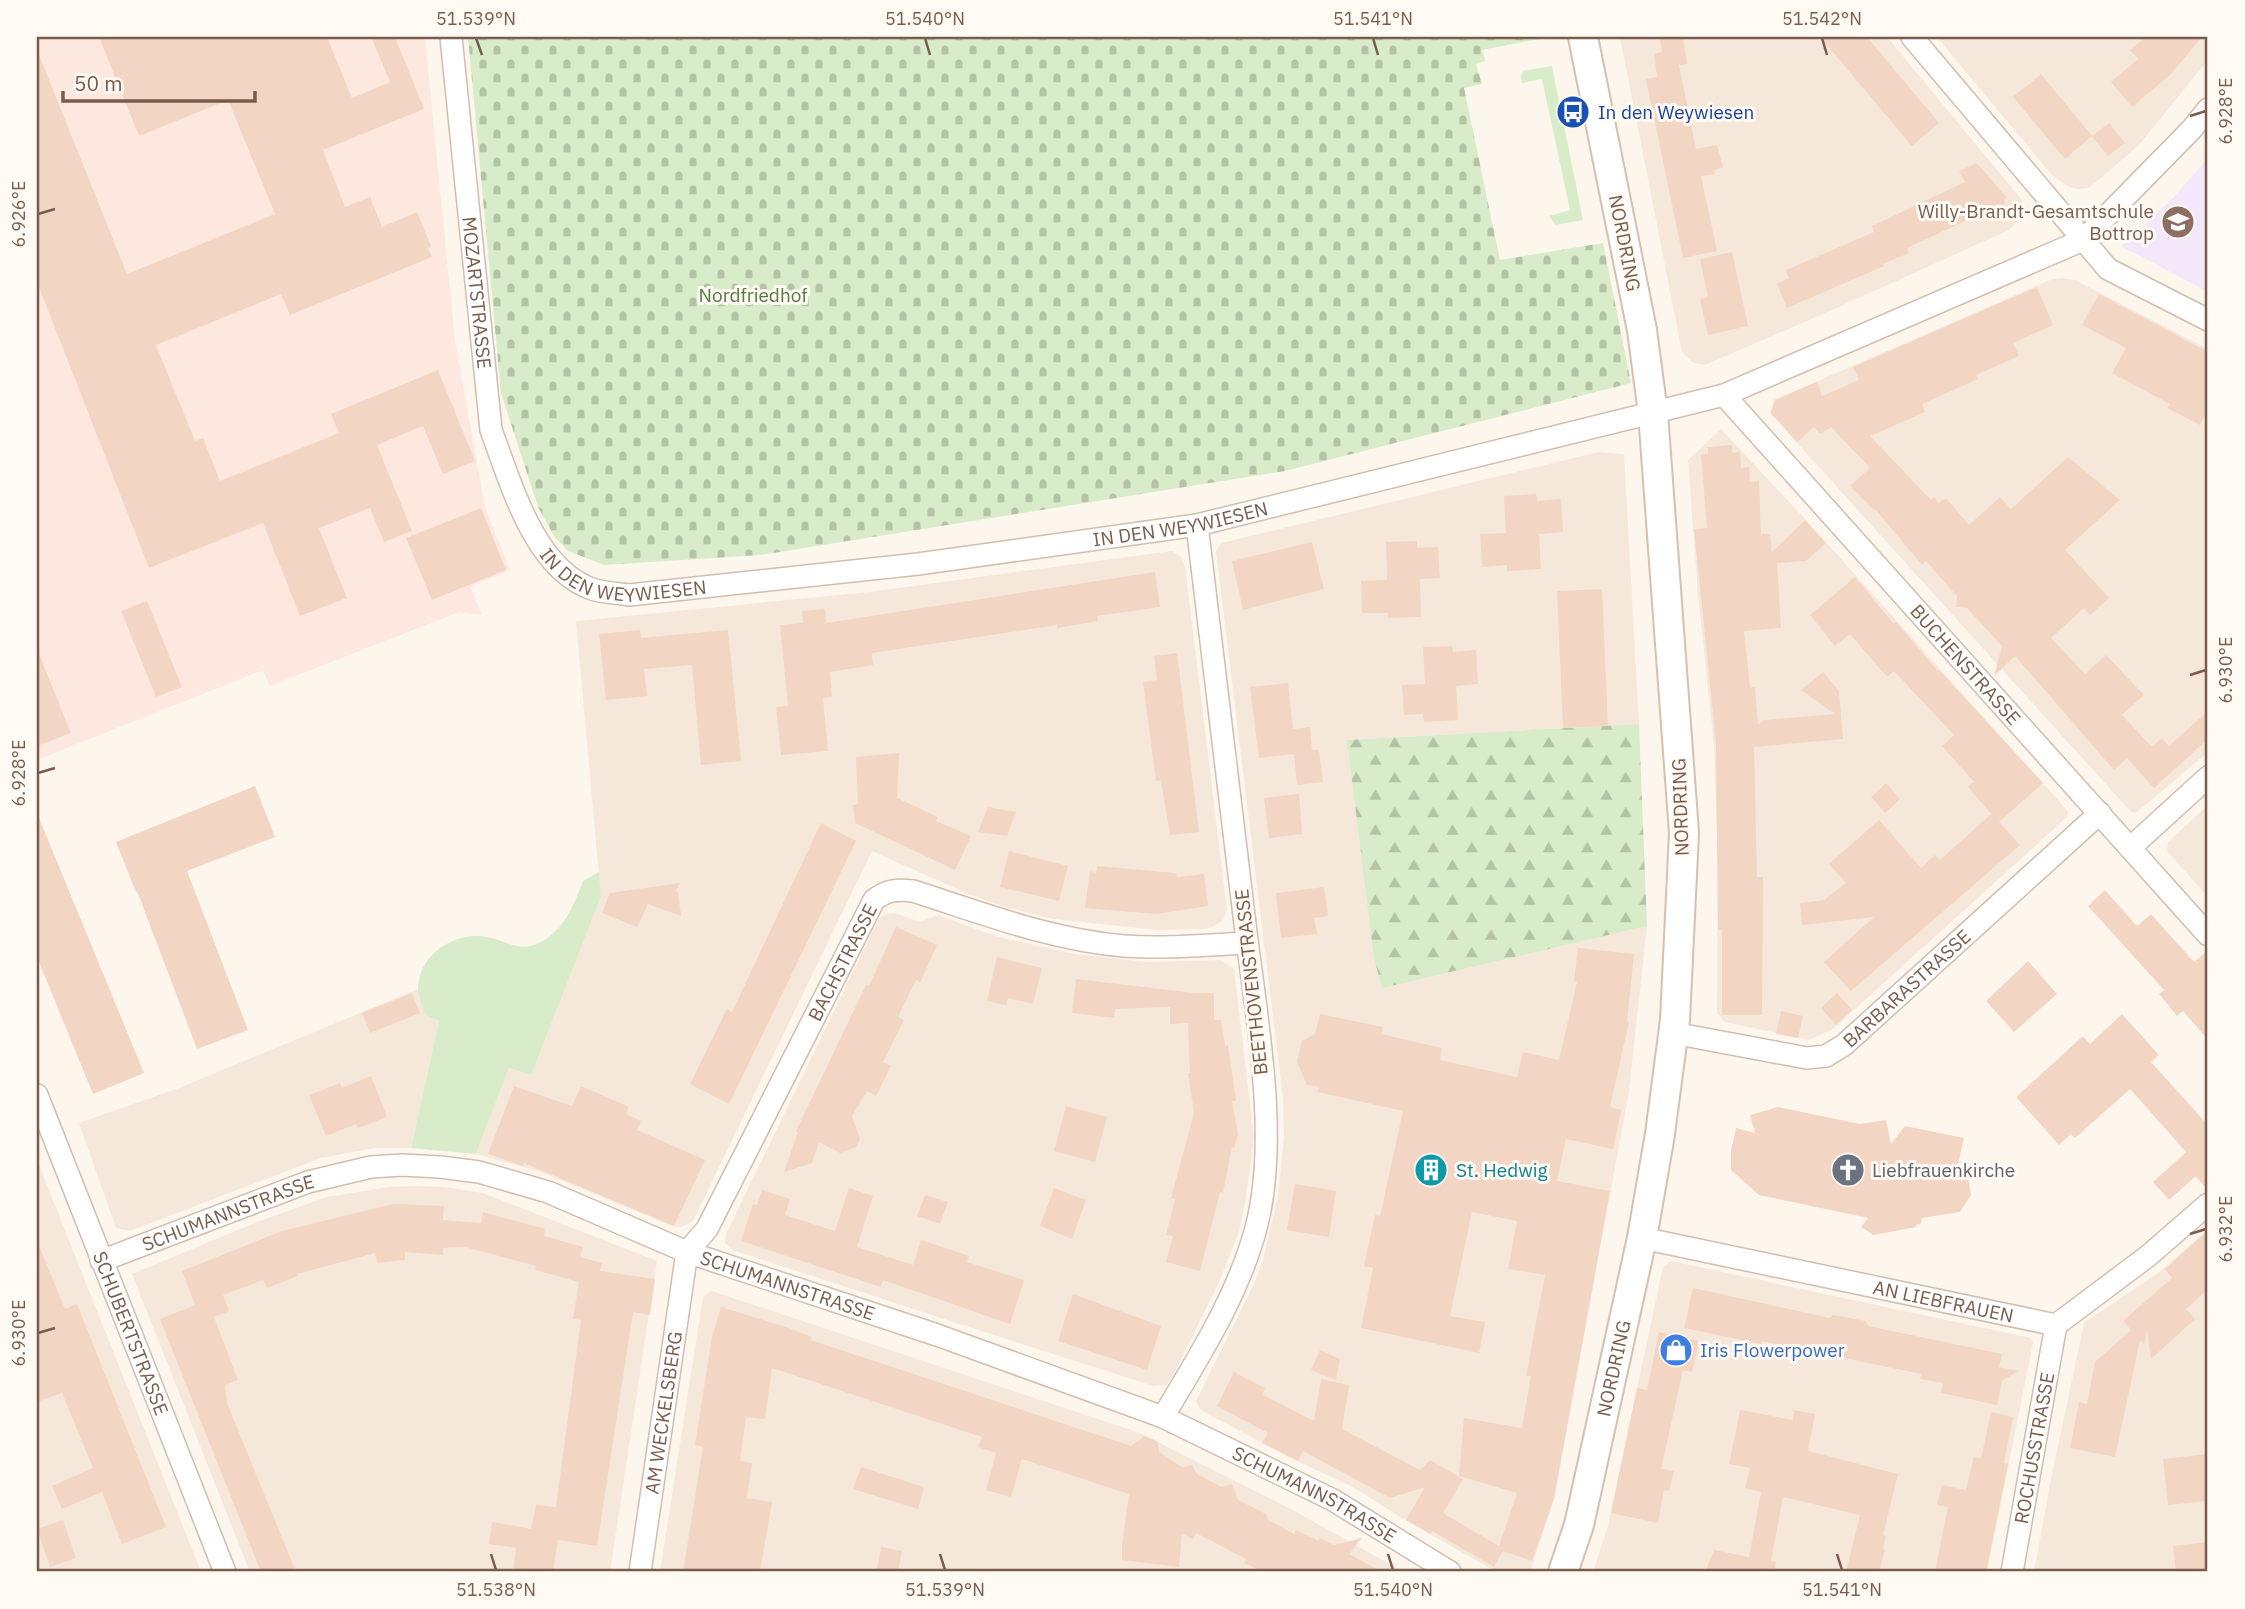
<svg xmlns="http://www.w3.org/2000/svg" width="2245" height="1609" font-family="'IBM Plex Sans',sans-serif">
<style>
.residential{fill:#f5e8da}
.commercial{fill:#fde8e0}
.education{fill:#f3e8fa}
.green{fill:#d8ecc9}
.forest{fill:url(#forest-firs)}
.cemetery{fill:url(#cemetery-stones)}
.building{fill:#f3d5c3}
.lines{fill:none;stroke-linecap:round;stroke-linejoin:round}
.street-casing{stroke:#d1beb0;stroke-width:24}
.secondary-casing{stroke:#d6c0b0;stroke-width:32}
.street{stroke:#fff;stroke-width:21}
.secondary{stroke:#fff;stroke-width:28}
.ticks{fill:none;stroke:#7a5c4d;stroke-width:2.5}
.labels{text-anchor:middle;stroke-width:6;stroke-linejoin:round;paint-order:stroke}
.transit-label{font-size:19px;fill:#164399;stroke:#fffaf3;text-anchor:start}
.education-label{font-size:19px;fill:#785e54;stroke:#fffaf3;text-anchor:end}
.street-label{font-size:19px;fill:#7a5c4d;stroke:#fffaf3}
.park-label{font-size:19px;fill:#537a41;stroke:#fffaf3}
.culture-label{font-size:19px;fill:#0d838f;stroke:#fffaf3;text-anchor:start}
.worship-label{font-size:19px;fill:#5b616d;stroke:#fffaf3;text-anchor:start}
.shop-label{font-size:19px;fill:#366cbe;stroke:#fffaf3;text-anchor:start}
.neatline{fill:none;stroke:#7a5c4d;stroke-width:2.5}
.ticks-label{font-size:18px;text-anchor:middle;fill:#7a5c4d}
</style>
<defs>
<pattern id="forest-firs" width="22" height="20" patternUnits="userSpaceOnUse" patternTransform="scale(1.75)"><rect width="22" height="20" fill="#d8ecc9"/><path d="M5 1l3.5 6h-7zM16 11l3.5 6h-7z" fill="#b4c2a5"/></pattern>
<pattern id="cemetery-stones" width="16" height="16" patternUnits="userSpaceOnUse" patternTransform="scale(1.75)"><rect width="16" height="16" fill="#d8ecc9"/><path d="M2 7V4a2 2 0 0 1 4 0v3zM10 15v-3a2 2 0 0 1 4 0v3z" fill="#b4c2a5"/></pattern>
</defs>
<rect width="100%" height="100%" fill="#fdf6ec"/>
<path class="residential" d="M1620 37H1887L2022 200 2024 209 2023 216 2009 230 1830 311 1705 365 1693 363 1682 352Z
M1937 37H2208V60L2139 145 2089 188 2077 189 2069 187 2052 175Z
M2061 278 2075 280 2208 349V752L2136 813 2131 812 1770 413 1774 400 2050 280Z
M1721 429 1805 519 2068 811 2067 817 1833 1029 1809 1040 1725 1022 1717 1013 1718 865 1714 746 1698 595 1688 460Z
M1598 452 1624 454 1639 724 1347 740 1382 987 1647 926 1629 1091 1554 1500 1530 1572H1497L1405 1520 1353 1487 1297 1461 1206 1413 1200 1409 1196 1401 1254 1284 1263 1260 1278 1196 1284 1137 1283 1098 1216 551 1221 543 1226 542Z
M1172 551 1181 557 1185 567 1227 910 1223 920 1213 927 1203 929 1158 930 1054 919 1005 907 966 893 872 851 694 1219 690 1223 681 1227H675L541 1172 476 1154 509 1068 531 1075 601 897 576 621 869 592Z
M2208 805V897L2167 851 2168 842Z
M895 913 920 922 938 915 995 936 1074 954 1148 962 1221 960 1234 969 1254 1138 1245 1203 1239 1232 1220 1280 1171 1380 1166 1385 1153 1386 913 1309 733 1250 725 1243 726 1234 878 920 885 914Z
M418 989 426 1015 439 1021 411 1148H375L321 1158 130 1231 116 1228 79 1123 179 1088Z
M37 1160 201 1572H37Z
M415 1186 444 1187 483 1193 657 1261 610 1572H250L132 1274 257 1222 327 1197 389 1187Z
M2208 1230V1572H2034L2051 1479 2084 1323 2158 1273Z
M1671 1261 2031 1338 2033 1343 1987 1572H1593L1607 1530 1663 1267Z
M712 1291 1140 1433 1289 1508 1404 1572H660L703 1297Z"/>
<path class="commercial" d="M37 37H425L455 341 485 507 510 570 471 587 482 615 459 612 270 686 263 670 37 760Z"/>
<path class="education" d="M2208 158V292L2121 246 2173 198Z"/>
<path class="green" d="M1552 66 1583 220 1556 225 1549 216 1570 210 1542 79 1522 83 1521 76 1523 71Z
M599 872 601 897 531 1075 509 1068 476 1154 411 1148 439 1021 426 1015C423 1007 418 997 418 989 418 957 450 934 480 936 506 938 519 957 546 939 566 926 575 902 583 881Z"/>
<path class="forest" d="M1639 724 1647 926 1382 988 1374 958 1347 740Z"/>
<path class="cemetery" d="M468 37H1550L1482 50 1485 61 1476 64 1482 84 1464 88 1500 260 1603 243 1631 383 1285 471 760 555 604 565 568 551 554 536 538 507 501 393Z"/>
<path class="building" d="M99 37H327L352 98 390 82 371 37H395L424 109 323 150 345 207 370 197 382 227 417 212 431 246 428 248 432 257 290 315 281 294 156 345 195 441 203 438 220 481 339 433 331 414 438 370 475 461 443 474 423 426 377 445 412 531 384 542 370 508 319 528 347 598 300 616 263 523 149 568 37 282V50L127 274 275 214 228 100 139 136Z
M1675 37H1683L1687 64 1679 65 1696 149 1717 145 1723 167 1714 170 1715 174 1701 176 1717 251 1683 258 1646 79 1657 77 1654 54 1662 52 1660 39Z
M1820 37H1867L1939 123 1912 146Z
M2146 37H2202L2170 75 2132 107 2111 82 2138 59 2130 50Z
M2041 74 2092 136 2065 159 2013 97Z
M2109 123 2125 143 2108 156 2092 136Z
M1977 163 2006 197 2003 209 1982 219 1980 214 1907 248 1909 253 1883 264 1884 266 1787 308 1777 284 1789 278 1786 270 1874 232 1872 226 1965 182 1959 171Z
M1732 252 1748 326 1708 335 1700 299 1708 297 1700 259Z
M2037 287 2053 325 2013 343 2019 356 1976 375 1978 379 1922 404 1925 412 1870 436 1931 500 1934 497 1939 503 1946 498 1969 525 2000 497 2011 509 2068 457 2120 500 2065 550 2109 598 2090 615 2084 608 2051 638 2085 674 2106 655 2144 695 2122 715 2152 747 2162 738 2169 746 2208 711V739L2154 788 2127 758 2114 770 2015 656 1994 676 2002 646 1967 608 1956 607 1957 596 1926 561 1922 565 1875 509 1874 510 1850 486 1870 468 1831 427 1820 434 1814 427 1797 442 1771 413 1775 400 1817 382 1822 396 1859 380 1853 367Z
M2099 294 2208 352V409L2200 425 2167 408 2170 404 2112 373 2126 348 2082 325Z
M1732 445V453L1740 452 1741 468 1749 467 1750 482 1759 481 1761 534H1770L1772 552 1805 520 1826 543 1806 561 1777 563 1781 628 1744 631 1750 688 1755 687 1758 725 1764 720 1835 714 1801 690 1823 672 1839 691 1843 739 1754 747 1757 877H1763L1762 1015H1722V930H1718L1716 743 1694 529 1707 528 1701 454H1708V447Z
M1536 494 1537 501 1561 499 1563 532 1539 534 1541 569 1507 571V565L1482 567 1480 534 1506 533 1504 496Z
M481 508 506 570 432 600 406 538Z
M1417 541V548L1438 547 1440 578 1420 579 1421 617 1388 618V613H1362L1361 581 1387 580 1386 542Z
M1312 542 1324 589 1243 610 1232 561Z
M1155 572 1160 607 1097 616 1098 621 1057 628V625L1031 629 872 653 873 665 830 672 832 697 823 698 828 751 781 755 776 707 788 706 780 625 803 623 802 611 825 609 826 623Z
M1855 577 1894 624 1896 622 1938 671 1939 670 2043 783 1999 822 2020 845 1851 991 1824 962 1874 917 1802 925 1800 903 1824 900 1846 883 1829 864 1879 820 1921 868 1935 855 1940 860 1991 814 1968 787 1974 782 1942 746 1954 735 1894 671 1887 677 1850 634 1835 646 1810 615Z
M1602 589 1608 726 1563 728 1557 591Z
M147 601 182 687 156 697 121 611Z
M640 630 641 638 728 630 741 761 701 765 692 665 644 669 647 696 606 700 599 634Z
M1452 646 1453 652 1476 650 1478 684 1456 686 1458 720 1424 722 1423 714 1404 715 1402 685 1425 684 1423 647Z
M37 649 71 733 37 746Z
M1177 653 1199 832 1170 835 1161 780 1156 781 1143 682 1157 680 1154 656Z
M1288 683 1293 729 1310 727 1312 750H1319L1323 782 1297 785 1294 754 1259 758 1250 687Z
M899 753 897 798 938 817 936 821 971 836 955 870 855 823 853 805 858 804 856 757Z
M1886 783 1900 799 1885 813 1871 797Z
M255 786 275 837 187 871 248 1030 197 1049 137 891 136 892 116 842Z
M1299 794 1302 834 1269 838 1264 798Z
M988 807 1016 812 1007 836 978 832Z
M37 813 144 1073 93 1094 37 957Z
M821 823 856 841 729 1104 690 1084 727 1009 732 1012Z
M1009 851 1068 866 1059 901 1000 887Z
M1097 866 1176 873 1177 877 1204 874 1208 906 1157 914 1085 908 1090 871 1096 873Z
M680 883 676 891 678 892 681 916 648 904 637 927 602 913 610 893Z
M1324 887 1328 916 1314 918 1317 934 1281 938 1276 893Z
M2105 890 2137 926 2151 914 2194 962 2208 950V1040L2183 1011 2177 1016 2159 994 2164 990 2088 906Z
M896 927 937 945 920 983 916 980 898 1017 904 1020 883 1062 891 1066 876 1096 867 1091 852 1116 860 1139 856 1147 840 1153 819 1142 812 1163 784 1172 798 1132 796 1131 866 985 869 986Z
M1578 948 1634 954 1627 1021 1629 1022 1610 1107 1621 1110 1613 1149 1566 1139 1557 1181 1610 1191 1554 1498 1532 1561 1503 1551 1494 1567 1432 1531 1431 1534 1406 1520 1425 1487 1390 1498 1303 1451 1298 1461 1262 1443 1268 1433 1217 1406 1234 1372 1265 1388 1263 1395 1314 1421 1321 1379 1349 1385 1342 1429 1420 1470 1430 1460 1463 1479 1443 1513 1499 1546 1517 1493 1459 1476 1464 1418 1522 1428 1531 1376H1526L1545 1275 1508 1269 1517 1221 1472 1212 1450 1316 1485 1322 1479 1353 1361 1328 1373 1268 1364 1266 1375 1215 1380 1216 1403 1111 1318 1092 1319 1087 1307 1085 1297 1062 1302 1041 1315 1034 1320 1014 1383 1027 1381 1034 1442 1048 1440 1060 1517 1077 1523 1052 1559 1060 1577 982 1574 981Z
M997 957 1042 968 1033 1004 1008 998 1006 1005 987 1001Z
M2028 961 2057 994 2014 1032 1986 1001Z
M1076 979 1194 993H1214V1020H1221L1225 1046 1228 1045 1236 1101H1232L1238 1134 1234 1148 1232 1147 1223 1193 1220 1192 1200 1271 1166 1262 1173 1236 1166 1235 1175 1199 1171 1198 1194 1113 1188 1073H1190L1188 1023 1170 1024V1007L1115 1009 1114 1018 1072 1013Z
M412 993 420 1013 370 1033 362 1013Z
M1837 993 1852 1010 1836 1025 1821 1008Z
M1781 1011 1803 1016 1798 1038 1776 1034Z
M2122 1014 2159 1055 2151 1062 2208 1125V1191L2196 1176 2169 1200 2153 1182 2186 1152 2130 1089 2075 1138 2071 1134 2059 1145 2016 1097 2083 1036 2090 1044Z
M371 1076 387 1117 358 1128 356 1124 326 1136 309 1095 340 1083 342 1088Z
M514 1086 572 1106 581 1086 629 1107 626 1114 641 1121 637 1130 705 1160 674 1226 524 1163 523 1166 488 1154Z
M1066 1106 1107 1117 1095 1162 1054 1151Z
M1778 1107 1860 1124 1886 1120 1891 1144 1905 1126 1964 1138 1957 1169 1968 1177 1971 1195 1960 1212 1922 1218 1920 1225 1917 1224 1916 1227 1874 1235 1861 1227 1868 1218 1759 1195 1731 1170V1151L1736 1128 1755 1133 1750 1115Z
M1295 1184 1336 1191 1329 1237 1287 1230Z
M849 1188 873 1196 857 1247 913 1265 921 1240 969 1256 967 1262 1024 1280 1010 1324 883 1280 881 1287 741 1241 753 1204 757 1205 762 1190 790 1199 785 1215 835 1231Z
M1054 1188 1086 1200 1072 1239 1040 1226Z
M925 1195 948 1202 940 1224 917 1216Z
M393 1204 444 1206 443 1220 481 1223 483 1212 545 1229 544 1236 583 1247 580 1257 602 1263 600 1271 655 1279 650 1315 633 1312 597 1546 558 1540 553 1572 513 1571 516 1548 489 1544 492 1522 531 1529 536 1505 556 1507 581 1320 573 1319 579 1282 535 1270 536 1266 465 1247 443 1248V1255L405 1252V1260L377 1263 375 1253 297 1274 298 1276 267 1288 263 1280 223 1295 229 1311 214 1317 238 1380 225 1385 227 1403 296 1572H261L160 1319 195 1305 182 1271 282 1231Z
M2208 1230V1289L2186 1309 2195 1319 2151 1359 2147 1330 2144 1345 2140 1340 2115 1457 2070 1448 2079 1402 2087 1404 2095 1362 2131 1330 2123 1321 2172 1278 2165 1269Z
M37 1241 65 1309 77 1304 166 1527 122 1544 102 1492 62 1509 52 1486 93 1468 62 1393 37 1402Z
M1693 1288 1830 1318 1833 1315 1866 1321 1868 1326 2002 1354 1999 1367 2018 1371 2002 1381 1997 1405 1941 1393 1943 1383 1920 1379 1921 1374 1762 1341 1761 1344 1684 1328Z
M1073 1294 1161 1326 1147 1370 1058 1341Z
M721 1307 789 1328 812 1337 811 1340 1131 1446 1144 1436 1157 1441 1159 1452 1182 1467 1192 1465 1197 1474 1222 1487 1232 1484 1238 1500 1266 1514 1267 1519 1294 1534 1296 1530 1318 1541 1320 1538 1334 1545 1362 1538 1349 1554 1382 1572H1263L1244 1563 1246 1559 1196 1533 1193 1539 1182 1534 1179 1567 1122 1560V1545L1129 1494 1022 1459 1011 1497 986 1490 996 1453 978 1447 982 1437 772 1368 765 1419 746 1417 740 1461 752 1463 747 1498 772 1502 760 1572H683L703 1447 695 1445 712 1337Z
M1659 1332 1699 1341 1692 1372 1683 1370 1661 1469 1674 1471 1669 1491 1664 1490 1658 1523 1611 1513 1637 1388 1647 1390Z
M1320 1350 1340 1359 1336 1380 1311 1370Z
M1740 1410 1793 1420 1794 1410 1815 1414 1808 1451 1898 1474 1883 1535 1886 1536 1883 1549 1885 1550 1879 1572H1846L1860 1515 1783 1497 1771 1561 1776 1562 1775 1572H1705L1714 1550 1749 1557 1761 1492 1745 1488 1750 1468 1729 1464Z
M1991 1412 2013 1417 2004 1463 2008 1464 1986 1572H1935L1948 1507 1937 1505 1942 1485 1966 1490 1974 1457 1981 1459Z
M2208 1454V1501L2168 1505 2163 1459Z
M861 1467 924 1487 918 1509 853 1489Z
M63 1520 76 1558 50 1567 37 1529Z
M2208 1542V1572H2176L2173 1546Z
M881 1547 902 1551 898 1572 877 1569Z"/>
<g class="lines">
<defs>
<g id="street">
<path id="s1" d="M451 37 491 430C511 483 534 569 592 589 603 593 618 593 629 595L918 564 1197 525 1724 395 2083 240 2191 130 2208 109"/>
<path d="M1912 37 2108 269 2208 320"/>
<path id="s2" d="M1724 395 2208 935"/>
<path d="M2130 848 2208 777"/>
<path id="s3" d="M1673 1033 1807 1058 1826 1056 1844 1045 2100 813"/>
<path id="s4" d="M37 1095 225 1572"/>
<path id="s5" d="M1642 1238 2056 1325 2148 1256 2208 1204"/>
<path id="s6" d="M101 1261 308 1182 371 1167 402 1165 440 1167 479 1172 548 1192 687 1252 937 1335 1163 1417 1333 1500 1450 1572"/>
<path d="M1163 1417C1198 1358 1238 1296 1256 1228 1280 1138 1256 1016 1245 924 1229 791 1213 658 1197 525"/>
<path id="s7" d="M640 1572 687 1252 707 1229 874 900C887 890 896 889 913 891 982 913 1051 940 1124 946 1165 949 1206 945 1247 943"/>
<path id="s8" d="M2012 1572 2056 1325"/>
</g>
<g id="secondary">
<path id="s9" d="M1563 1572 1579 1525 1642 1238 1660 1134 1675 1020 1684 833 1653 413 1642 330 1583 37"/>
</g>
</defs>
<use href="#street" class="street-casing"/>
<use href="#secondary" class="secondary-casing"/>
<use href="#street" class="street"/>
<use href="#secondary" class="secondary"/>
</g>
<path class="ticks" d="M476 38 482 55M925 38 930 55M1373 38 1378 55M1822 38 1827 55M2190 116 2206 111M38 214 55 209M2190 675 2206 670M38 773 55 768M2190 1234 2206 1229M38 1333 55 1328M491 1554 496 1570M940 1554 945 1570M1388 1554 1393 1570M1837 1554 1842 1570"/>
<defs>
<symbol id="bus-disc" viewBox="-11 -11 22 22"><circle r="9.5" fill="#1a4fb4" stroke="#fffaf3"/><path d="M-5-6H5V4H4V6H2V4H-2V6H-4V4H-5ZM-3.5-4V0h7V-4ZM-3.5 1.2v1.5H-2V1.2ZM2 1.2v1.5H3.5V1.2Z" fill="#fff"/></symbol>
<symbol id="school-disc" viewBox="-11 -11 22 22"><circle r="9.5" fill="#8d6e63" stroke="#fffaf3"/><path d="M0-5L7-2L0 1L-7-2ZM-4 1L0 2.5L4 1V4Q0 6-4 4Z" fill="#fff"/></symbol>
<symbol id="building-disc" viewBox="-11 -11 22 22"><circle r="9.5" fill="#0f9aa8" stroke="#fffaf3"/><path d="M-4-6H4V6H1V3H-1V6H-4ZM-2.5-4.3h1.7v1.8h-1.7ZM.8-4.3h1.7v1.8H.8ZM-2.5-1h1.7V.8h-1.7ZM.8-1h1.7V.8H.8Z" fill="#fff"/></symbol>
<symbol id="church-disc" viewBox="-11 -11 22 22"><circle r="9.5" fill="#6b7280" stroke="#fffaf3"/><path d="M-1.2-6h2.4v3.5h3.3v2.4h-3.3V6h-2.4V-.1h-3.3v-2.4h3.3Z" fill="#fff"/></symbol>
<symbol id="shop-disc" viewBox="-11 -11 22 22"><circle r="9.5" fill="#3f7fe0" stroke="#fffaf3"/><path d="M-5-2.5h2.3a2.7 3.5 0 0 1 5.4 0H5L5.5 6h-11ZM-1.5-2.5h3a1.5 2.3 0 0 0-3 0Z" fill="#fff"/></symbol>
</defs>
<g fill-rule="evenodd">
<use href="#bus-disc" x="1554" y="93" width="38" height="38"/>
<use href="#school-disc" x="2159" y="203" width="38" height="38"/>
<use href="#building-disc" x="1412" y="1151" width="38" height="38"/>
<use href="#church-disc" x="1829" y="1151" width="38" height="38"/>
<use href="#shop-disc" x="1657" y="1331" width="38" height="38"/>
</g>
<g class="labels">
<g class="transit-label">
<text x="1598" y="119">In den Weywiesen</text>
</g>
<g class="education-label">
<text x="2154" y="218">Willy-Brandt-Gesamtschule<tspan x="2154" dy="22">Bottrop</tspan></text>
</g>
<g class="street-label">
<text transform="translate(1625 243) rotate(79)" y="7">NORDRING</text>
<text dy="7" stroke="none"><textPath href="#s1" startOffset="257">MOZARTSTRASSE</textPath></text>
<text dy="7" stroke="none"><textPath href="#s1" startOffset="1183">IN DEN WEYWIESEN</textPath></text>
<text dy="7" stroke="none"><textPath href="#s1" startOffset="616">IN DEN WEYWIESEN</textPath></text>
<text dy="7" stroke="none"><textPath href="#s2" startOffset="362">BUCHENSTRASSE</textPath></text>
<text transform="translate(1680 807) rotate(-92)" y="7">NORDRING</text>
<text dy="7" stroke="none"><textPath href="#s7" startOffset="653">BACHSTRASSE</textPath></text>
<text transform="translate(1251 982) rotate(-96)" y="7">BEETHOVENSTRASSE</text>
<text dy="7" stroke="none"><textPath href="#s3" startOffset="261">BARBARASTRASSE</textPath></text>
<text dy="7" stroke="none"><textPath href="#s6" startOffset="136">SCHUMANNSTRASSE</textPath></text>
<text dy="7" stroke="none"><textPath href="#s6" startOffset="724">SCHUMANNSTRASSE</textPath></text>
<text dy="7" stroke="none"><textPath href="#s5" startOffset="308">AN LIEBFRAUEN</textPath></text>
<text dy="7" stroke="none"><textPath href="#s4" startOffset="256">SCHUBERTSTRASSE</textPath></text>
<text dy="7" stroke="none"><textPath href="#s9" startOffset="210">NORDRING</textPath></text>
<text dy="7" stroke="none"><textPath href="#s7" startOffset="161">AM WECKELSBERG</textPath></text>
<text dy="7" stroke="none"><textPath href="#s8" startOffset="126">ROCHUSSTRASSE</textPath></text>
<text dy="7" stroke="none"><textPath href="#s6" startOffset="1292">SCHUMANNSTRASSE</textPath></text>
</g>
<g class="park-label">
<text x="753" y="302">Nordfriedhof</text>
</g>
<g class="culture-label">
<text x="1456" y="1177">St. Hedwig</text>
</g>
<g class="worship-label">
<text x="1872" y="1177">Liebfrauenkirche</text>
</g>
<g class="shop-label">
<text x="1700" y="1357">Iris Flowerpower</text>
</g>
</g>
<rect width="2245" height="1609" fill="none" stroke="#fffaf3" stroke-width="77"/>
<path d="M63 91v10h192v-10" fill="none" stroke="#7a5c4d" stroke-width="3.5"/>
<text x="74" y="91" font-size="21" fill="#7a5c4d" stroke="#fffaf3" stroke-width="5" paint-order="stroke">50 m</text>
<rect x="38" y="38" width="2168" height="1532" class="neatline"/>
<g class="ticks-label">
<text x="476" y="25">51.539°N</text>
<text x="925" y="25">51.540°N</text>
<text x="1373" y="25">51.541°N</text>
<text x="1822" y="25">51.542°N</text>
<text transform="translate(2226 111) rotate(-90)" y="6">6.928°E</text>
<text transform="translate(19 214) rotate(-90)" y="6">6.926°E</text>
<text transform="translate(2226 670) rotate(-90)" y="6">6.930°E</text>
<text transform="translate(19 773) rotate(-90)" y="6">6.928°E</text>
<text transform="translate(2226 1229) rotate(-90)" y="6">6.932°E</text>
<text transform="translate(19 1333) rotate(-90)" y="6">6.930°E</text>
<text x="496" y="1596">51.538°N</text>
<text x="945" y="1596">51.539°N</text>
<text x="1393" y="1596">51.540°N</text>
<text x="1842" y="1596">51.541°N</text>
</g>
</svg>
